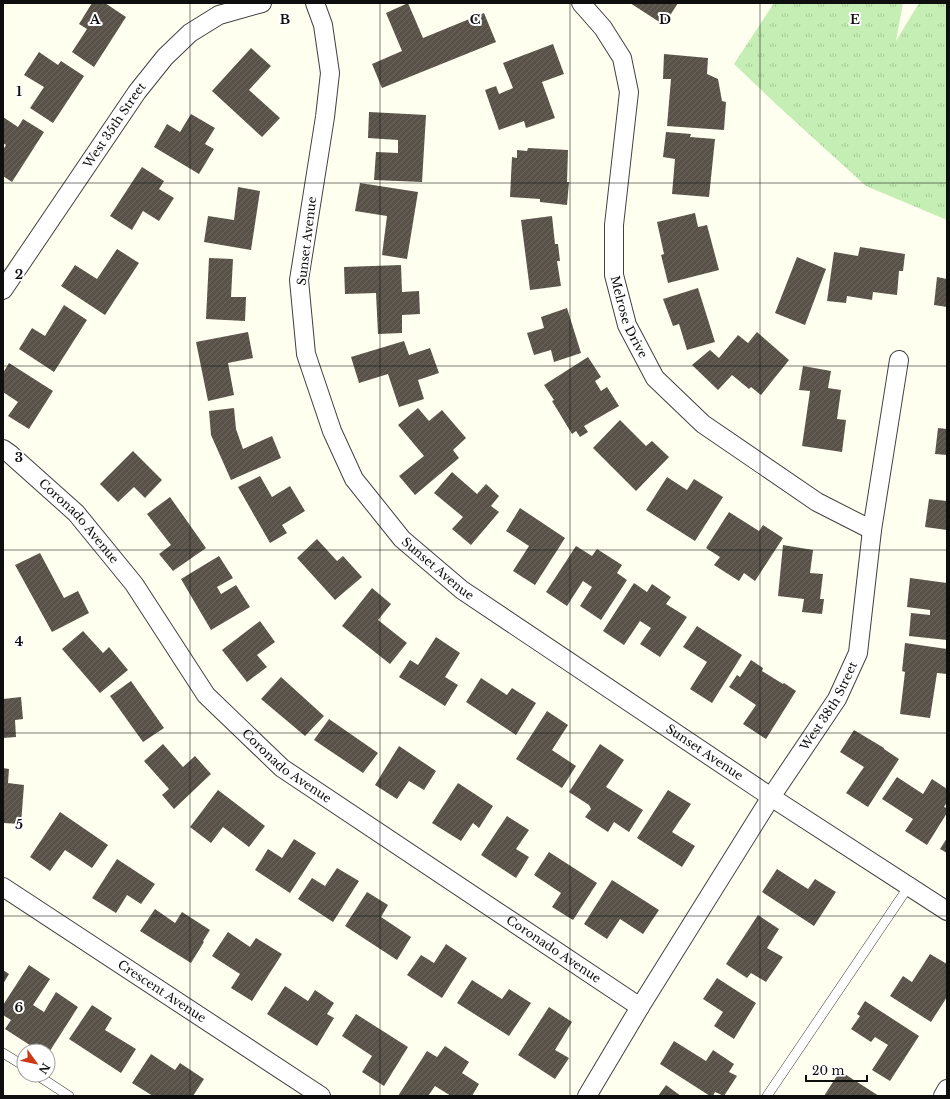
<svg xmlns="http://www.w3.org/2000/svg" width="950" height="1099" font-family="'Libre Baskerville',serif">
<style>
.grass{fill:url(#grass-tufts)}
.building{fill:url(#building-hatch)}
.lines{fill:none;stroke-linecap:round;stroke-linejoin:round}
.service-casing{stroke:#414141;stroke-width:10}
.minor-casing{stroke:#414141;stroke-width:20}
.service{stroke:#fff;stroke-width:9}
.minor{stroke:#fff;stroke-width:18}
.grid{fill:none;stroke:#0e0e0e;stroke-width:1;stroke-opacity:0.55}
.labels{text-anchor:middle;stroke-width:4;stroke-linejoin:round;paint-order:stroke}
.street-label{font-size:12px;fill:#0e0e0e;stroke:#fff}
.grid-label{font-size:13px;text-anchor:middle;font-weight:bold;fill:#0e0e0e;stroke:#fff;stroke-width:4;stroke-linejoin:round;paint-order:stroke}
</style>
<defs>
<pattern id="grass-tufts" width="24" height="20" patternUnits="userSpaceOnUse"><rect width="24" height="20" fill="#c5eeb4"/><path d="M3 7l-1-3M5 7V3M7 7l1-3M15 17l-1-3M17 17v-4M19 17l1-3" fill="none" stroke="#a8cb9a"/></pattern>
<pattern id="building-hatch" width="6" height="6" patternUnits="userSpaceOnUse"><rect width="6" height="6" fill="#585249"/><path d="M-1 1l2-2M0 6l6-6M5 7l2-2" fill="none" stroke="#6b665f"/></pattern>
</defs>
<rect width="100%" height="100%" fill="#ffffef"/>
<path class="grass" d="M774 3H903L896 41 919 3H947V220L866 186 777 105 734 64Z"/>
<path class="building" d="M92 3H105L126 17 94 67 72 52 87 29 79 24Z
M408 3 423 38 484 13 496 42 382 88 372 64 402 51 386 13Z
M630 3H678L664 25Z
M553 44 564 74 542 82 555 118 526 128 524 121 499 130 485 90 496 86 499 94 513 88 503 63Z
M251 48 271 66 249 90 280 118 262 137 212 91Z
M39 52 58 65 61 61 84 76 53 123 30 108 44 87 24 75Z
M664 54 708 58 707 74 718 79 722 101 726 102 724 130 667 126 671 79H663Z
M369 112 426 115 422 182 374 180 376 152 398 153V140L368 138Z
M191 114 215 128 205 144 214 149 199 174 154 147 167 124 180 132Z
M3 117 18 127 23 119 44 132 12 182 3 176V150L6 145 3 143Z
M666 132 691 134 690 137 715 139 709 197 672 194 675 159 663 157Z
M528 148 568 150 567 182H569L567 205 540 202V199L510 197 512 157 517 158V150L527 151Z
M142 167 164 181 159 189 174 198 159 221 143 211 132 230 110 216Z
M360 183 418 192 407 259 382 255 387 216 355 211Z
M238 187 260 191 251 250 204 242 208 216 234 220Z
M695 213 698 227 707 225 719 270 668 283 661 255 664 254 657 222Z
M552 216 555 244H558L560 261H557L561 286 530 290 521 220Z
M860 247 905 254 903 271H899L897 295 873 292 872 300 847 296 846 303 827 301 834 252 858 256Z
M117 249 139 263 105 315 61 286 75 265 97 279Z
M797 257 826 269 805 325 775 313Z
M209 258 233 259 231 297H246L245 321 206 319Z
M401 265 402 292 419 291 420 314 402 315V333L378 334 376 293 345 294 344 267Z
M937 277 947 279V307L934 305Z
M698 288 715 342 687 350 679 324 673 326 663 299Z
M64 305 87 320 54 372 19 349 32 328 45 336Z
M567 308 581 353 554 362 551 350 534 355 527 333 544 328 541 317Z
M248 332 253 358 228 363 234 395 208 401 196 342Z
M757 332 789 360 761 395 751 387 749 389 732 375 718 390 692 365 710 350 719 358 738 335 748 343Z
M404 341 409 355 430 348 439 373 418 380 424 399 399 407 388 374 359 383 351 357Z
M588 357 601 377 595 381 601 391 607 387 619 406 584 426 588 432 580 437 576 431 572 434 552 401 554 400 544 385Z
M9 363 53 391 29 429 8 416 18 402 3 392V373Z
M803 366 831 371 828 388 841 390 837 419 846 420 842 452 802 446 810 391 799 390Z
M234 408 236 429 243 449 272 436 281 458 231 480 211 435 209 411Z
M418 408 429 421 442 410 466 438 453 450 459 458 415 495 399 476 424 456 398 425Z
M620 420 646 446 652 441 669 457 636 491 593 448Z
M938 428 947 429V455L935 454Z
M133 451 162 480 145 498 134 487 118 502 100 484Z
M452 472 477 494 486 484 499 496 491 506 499 512 471 545 452 529 463 517 434 493Z
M260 476 272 497 290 486 305 511 282 525 287 533 270 543 238 487Z
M667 477 687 490 694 479 723 497 695 541 646 510Z
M170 497 206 548 173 571 159 554 171 545 147 514Z
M929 499 947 501V530L925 527Z
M520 508 565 538 535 585 513 571 529 546 506 531Z
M729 512 759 531 763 525 783 538 755 581 744 573 739 581 714 565 720 557 706 548Z
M317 539 337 561 343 556 362 577 335 600 297 558Z
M783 545 813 550 810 573 823 574 820 599H824L822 614 802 612 804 599 778 596Z
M576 546 592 556 597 549 622 565 617 573 627 580 601 620 580 606 592 587 583 581 567 606 546 592Z
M40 553 64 598 78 591 89 613 52 632 15 565Z
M219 556 233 578 217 587 221 594 236 585 250 607 211 630 181 579Z
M910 578 947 583V640L909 636 911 613 930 615V610L907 607Z
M634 583 647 592 652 584 671 597 666 604 687 617 660 657 640 644 651 628 640 621 624 645 603 631Z
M372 588 391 604 378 620 407 643 390 664 342 626Z
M260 621 275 642 257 655 267 667 247 682 222 650Z
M697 626 742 655 712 703 690 689 707 662 683 647Z
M83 631 103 653 109 647 128 670 100 693 62 649Z
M436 637 460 653 445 677 458 685 445 706 399 677 410 660 418 665Z
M905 643 947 649V674L937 673 930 718 900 714 905 672 902 671Z
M751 660 763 668 762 671 783 684 784 683 796 691 766 739 743 724 756 705 729 687 737 675 740 677Z
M281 677 324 716 305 736 261 699Z
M481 678 507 695 512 688 536 703 516 735 466 702Z
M131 681 164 728 143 742 110 696Z
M21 697 23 719 15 720 16 737 3 738V699Z
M547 711 568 725 552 750 576 766 562 788 516 759Z
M329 719 378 753 363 773 314 740Z
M854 730 884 748V749L899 759 868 807 846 793 864 767 840 752Z
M163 744 183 767 195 756 211 774 174 809 162 795 169 789 144 761Z
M600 744 624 760 606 787 643 810 629 832 614 822 608 832 585 817 591 809 589 805 569 792Z
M399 746 436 771 424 790 409 781 397 799 375 785Z
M3 768 9 769 8 783 24 785 21 824 3 823Z
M897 777 923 794 932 779 947 789V802L944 807 947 808V813L927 845 905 831 913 819 882 799Z
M458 783 493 806 479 828 473 823 461 841 432 823Z
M218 790 265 826 249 847 223 827 211 843 190 827Z
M668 790 691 804 672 832 695 846 682 867 637 838Z
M60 812 108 845 92 868 65 850 50 871 30 857Z
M507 816 529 830 516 849 529 857 516 878 481 855Z
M947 838V853L940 849Z
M294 839 316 853 290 893 255 870 268 849 282 858Z
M549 852 597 883 573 920 552 907 561 893 534 875Z
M117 859 155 884 141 904 127 895 116 913 92 898Z
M337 868 359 881 333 922 298 899 312 878 325 886Z
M777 869 808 889 815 879 836 892 814 926 762 892Z
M612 880 659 910 643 934 620 919 607 939 584 924Z
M367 892 388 905 381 917 411 937 397 960 345 926Z
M155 909 175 923 182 912 210 930 203 941 204 942 191 963 140 931Z
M758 915 779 929 767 948 783 957 766 982 751 973 747 978 726 964Z
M228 932 250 947 256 938 282 954 252 1001 231 988 240 974 212 956Z
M446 944 467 958 442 998 407 975 421 955 434 963Z
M930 954 947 964V997L931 1022 890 996 903 976 912 982Z
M29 965 50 979 33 1005 44 1012 56 992 78 1007 48 1054V1051H39L5 1029 11 1020 3 1015V1005Z
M3 970 9 974 3 984Z
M717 978 756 1003 734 1039 714 1026 723 1012 703 999Z
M472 980 502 999 509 989 531 1003 509 1036 457 1003Z
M285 986 308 1001 315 990 334 1003 327 1014 334 1018 317 1046 267 1014Z
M865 1001 919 1036 890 1081 872 1070 888 1045 875 1037 871 1042 851 1029 860 1016 857 1014Z
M92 1005 112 1018 105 1030 136 1049 121 1073 69 1039Z
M549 1007 572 1022 555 1050 569 1058 555 1079 518 1055Z
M356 1014 408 1047 384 1086 362 1072 372 1056 342 1036Z
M674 1041 706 1061 713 1050 734 1064 729 1072 737 1076 724 1096 715 1092 713 1096H710L660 1064Z
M445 1046 469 1062 462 1073 479 1084 472 1096H451L435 1086 428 1096H398L427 1051 437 1057Z
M151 1054 175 1070 180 1063 204 1079 193 1096H153L132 1083Z
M840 1071 879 1096H824Z
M666 1085 681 1096H658Z"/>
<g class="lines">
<defs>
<path id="service" d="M3 1053 24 1066
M37 1075 69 1096
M767 1096 909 886"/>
<g id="minor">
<path id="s1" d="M315 3 323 25 330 73 325 117 299 280 306 354 332 431 354 479 402 539 462 590 771 797 947 911"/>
<path id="s2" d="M581 3 603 28 622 58 629 92 614 225V275L627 325 655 378 703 424 817 502 872 530"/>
<path id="s3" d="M3 290 137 92 165 57 190 33 219 15 262 3"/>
<path id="s4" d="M3 449 10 454 76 513 134 584 206 695 282 768 640 1007"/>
<path id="s5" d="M3 887 321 1096"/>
<path id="s6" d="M587 1096 640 1007 771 797 837 699 858 653 872 530 899 360"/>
<path d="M943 1096 947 1089"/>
</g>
</defs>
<use href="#service" class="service-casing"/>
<use href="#minor" class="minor-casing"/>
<use href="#service" class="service"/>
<use href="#minor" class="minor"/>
</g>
<path class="grid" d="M190 3V1096M380 3V1096M570 3V1096M760 3V1096M3 183H947M3 366H947M3 550H947M3 733H947M3 916H947"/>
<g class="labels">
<g class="street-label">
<text dy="4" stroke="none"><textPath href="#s3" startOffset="199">West 35th Street</textPath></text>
<text transform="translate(307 241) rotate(-83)" y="4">Sunset Avenue</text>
<text dy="4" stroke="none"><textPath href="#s2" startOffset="332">Melrose Drive</textPath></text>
<text dy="4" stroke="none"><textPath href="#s4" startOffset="105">Coronado Avenue</textPath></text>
<text dy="4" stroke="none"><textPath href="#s1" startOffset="613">Sunset Avenue</textPath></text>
<text dy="4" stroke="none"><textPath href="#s6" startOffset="459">West 38th Street</textPath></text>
<text dy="4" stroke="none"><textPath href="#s1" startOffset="937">Sunset Avenue</textPath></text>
<text dy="4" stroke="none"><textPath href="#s4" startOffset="429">Coronado Avenue</textPath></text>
<text dy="4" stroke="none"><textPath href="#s4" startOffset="753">Coronado Avenue</textPath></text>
<text dy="4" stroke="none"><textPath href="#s5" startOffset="190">Crescent Avenue</textPath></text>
</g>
</g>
<g class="grid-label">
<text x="95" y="24">A</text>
<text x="285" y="24">B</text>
<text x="475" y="24">C</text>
<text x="665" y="24">D</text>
<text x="855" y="24">E</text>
<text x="19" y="96">1</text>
<text x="19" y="279">2</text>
<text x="19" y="462">3</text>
<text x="19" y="646">4</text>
<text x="19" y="829">5</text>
<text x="19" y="1012">6</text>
</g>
<rect width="950" height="1099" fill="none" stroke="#0e0e0e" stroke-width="8"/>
<g transform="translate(36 1063) rotate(123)"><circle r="19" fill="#ffffff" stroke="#9f9f9f"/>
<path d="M0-3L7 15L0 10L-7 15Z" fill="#cd3817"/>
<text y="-6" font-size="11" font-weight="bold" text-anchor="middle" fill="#0e0e0e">N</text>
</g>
<path d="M806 1075v6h61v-6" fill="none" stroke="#0e0e0e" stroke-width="2"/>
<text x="812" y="1075" font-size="12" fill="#0e0e0e" stroke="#ffffff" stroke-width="3" paint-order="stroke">20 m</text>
</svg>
